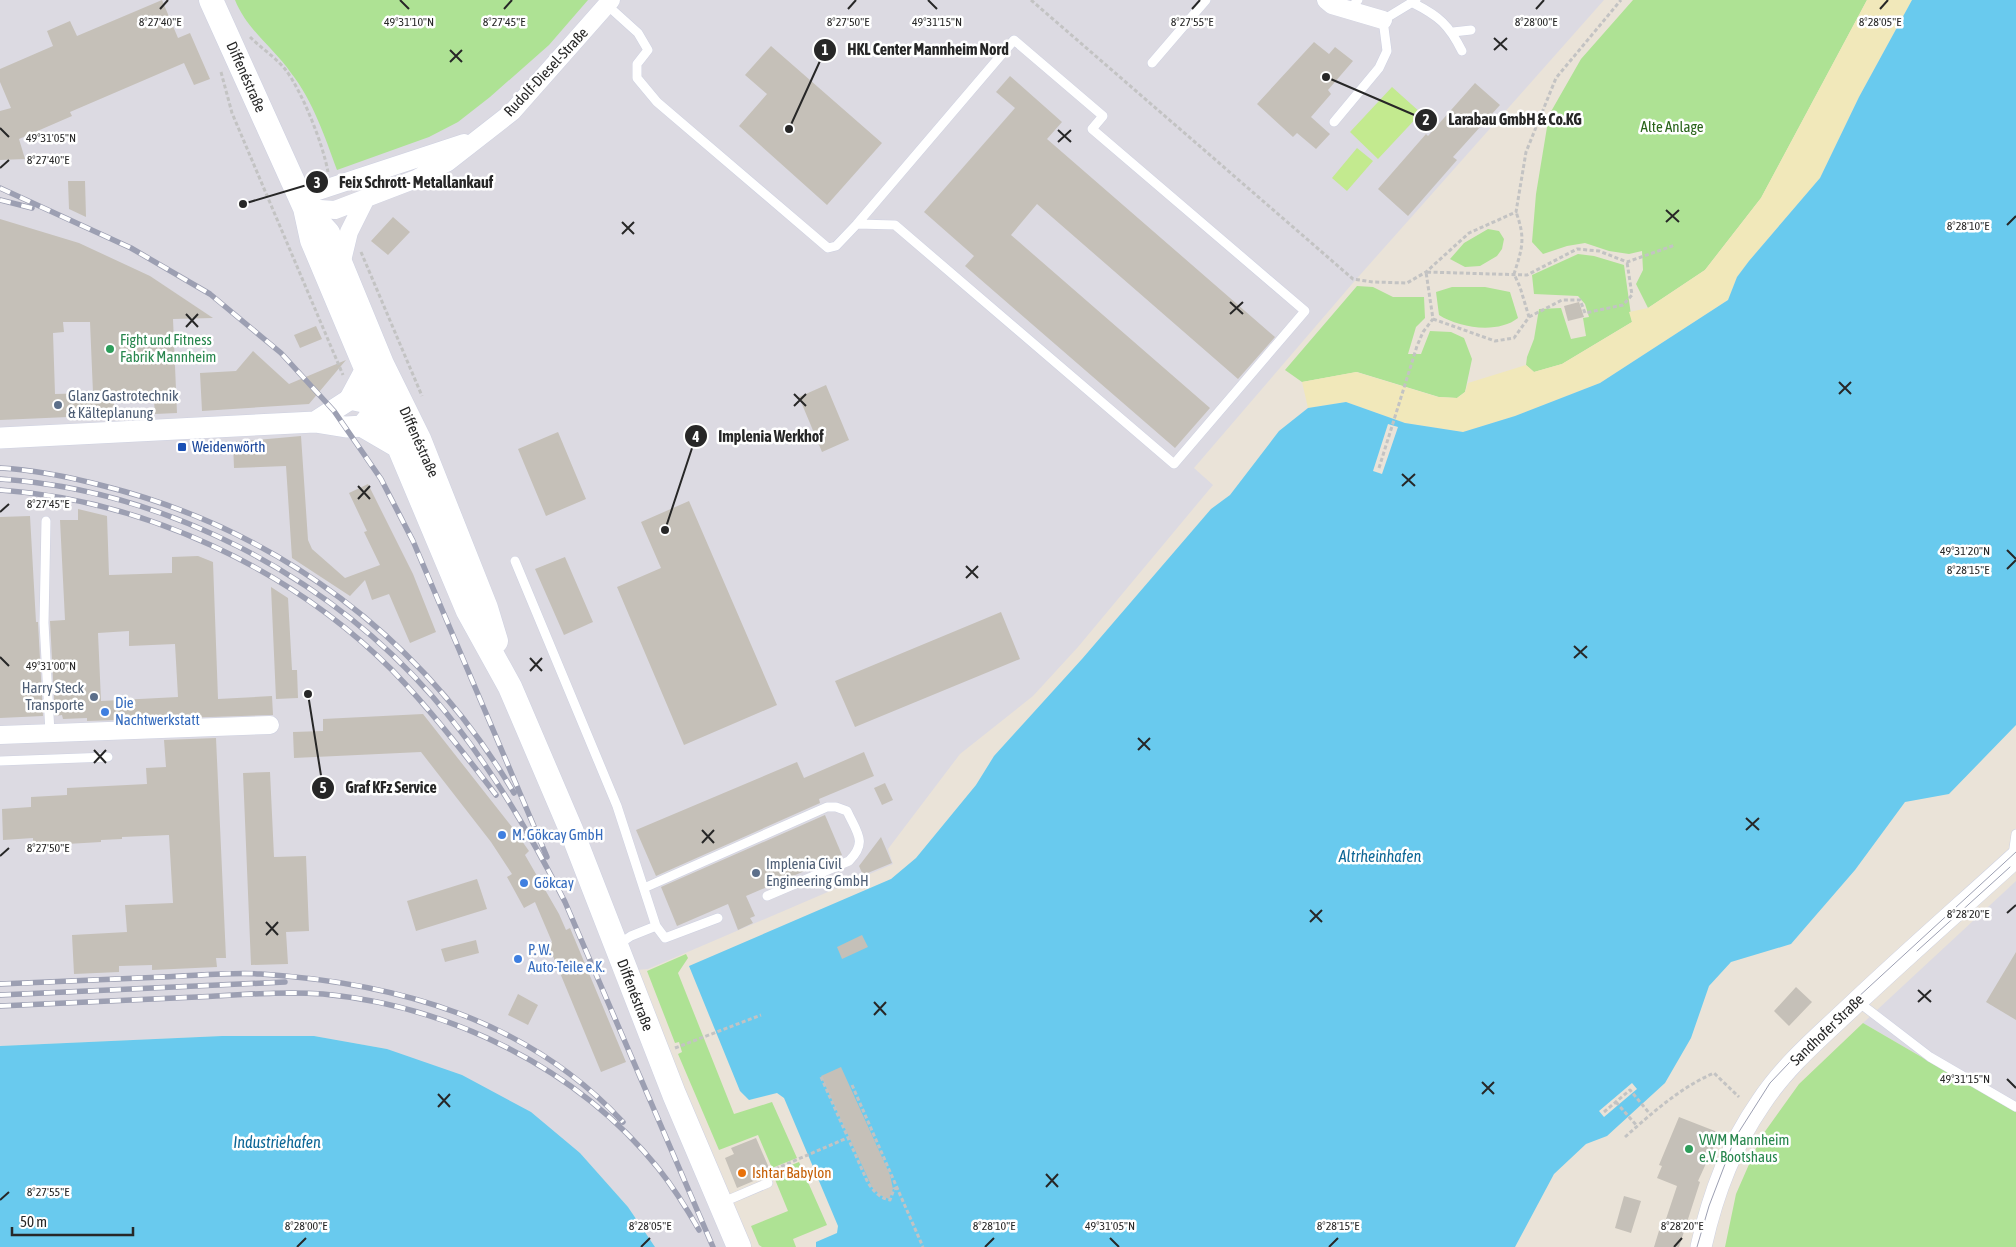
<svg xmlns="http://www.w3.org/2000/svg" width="2016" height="1247" font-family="'Asap Condensed',sans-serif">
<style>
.industrial{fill:#dcdae2}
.green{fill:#aee294}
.sand{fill:#f1e8ba}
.pitch{fill:#c3ea8f}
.water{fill:#69caee}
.pier{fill:#eae3d8}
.building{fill:#c5c0b8;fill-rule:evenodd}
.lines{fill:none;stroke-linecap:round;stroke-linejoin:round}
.service-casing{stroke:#ced1e1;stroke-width:10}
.minor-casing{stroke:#ced1e1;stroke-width:19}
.tertiary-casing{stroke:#ced1e1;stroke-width:22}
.secondary-casing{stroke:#ced1e1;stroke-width:25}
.path{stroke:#c3c3c3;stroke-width:3;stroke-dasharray:4 2.5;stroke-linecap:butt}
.service{stroke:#fff;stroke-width:9}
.minor{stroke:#fff;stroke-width:18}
.tertiary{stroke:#fff;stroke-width:21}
.secondary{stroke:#fff;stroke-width:24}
.tram{stroke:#9c9fb2;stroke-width:1}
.rail-casing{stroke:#9c9fb2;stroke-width:5.5}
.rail{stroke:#fff;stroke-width:4;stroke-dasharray:11;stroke-linecap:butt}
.ticks{fill:none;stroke:#272727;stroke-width:2}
.leisure-dot{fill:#2e9e5b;stroke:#fff;stroke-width:2}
.service-dot{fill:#5c6f8a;stroke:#fff;stroke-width:2}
.transit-dot{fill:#1a4fb4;stroke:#fff;stroke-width:2}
.shop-dot{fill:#3f7fe0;stroke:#fff;stroke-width:2}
.food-dot{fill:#e8710a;stroke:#fff;stroke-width:2}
.labels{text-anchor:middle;stroke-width:5;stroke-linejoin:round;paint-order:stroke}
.street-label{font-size:15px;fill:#272727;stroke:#fff}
.park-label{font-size:15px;fill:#286319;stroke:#fff}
.leisure-label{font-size:15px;fill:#27864d;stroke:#fff;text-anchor:start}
.service-label{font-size:15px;fill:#4e5e75;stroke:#fff;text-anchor:start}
.transit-label{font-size:15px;fill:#164399;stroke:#fff;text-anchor:start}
.shop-label{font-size:15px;fill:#366cbe;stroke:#fff;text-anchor:start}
.food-label{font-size:15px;fill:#c56008;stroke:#fff;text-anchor:start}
.water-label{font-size:16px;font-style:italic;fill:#0c6696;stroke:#fff}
.ticks-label{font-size:12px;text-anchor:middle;fill:#272727;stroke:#fff;stroke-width:5;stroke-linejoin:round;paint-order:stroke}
.leader{fill:none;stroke:#272727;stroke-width:2}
.callout-dot{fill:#272727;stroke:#fff;stroke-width:2}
.mark-label{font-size:15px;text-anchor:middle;font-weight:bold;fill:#fff}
.callout-label{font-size:16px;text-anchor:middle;font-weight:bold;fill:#272727;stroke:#fff;stroke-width:5;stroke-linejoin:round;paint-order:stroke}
</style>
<rect width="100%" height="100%" fill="#eae3d8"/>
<path class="industrial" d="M0 0H1604L1352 284 1194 468 1213 485 1078 647 1033 696 960 754 888 849 893 864 648 969 613 972 728 1247H655L628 1207 580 1153 387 1049 314 1036H222L0 1046Z
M2016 881V1112L1863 1023Z"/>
<path class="green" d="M235 0H588L549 45 490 97 458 122 429 137 337 170C325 137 313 101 291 73 273 47 247 30 235 0Z
M1633 0H1867L1761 198 1705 270 1648 308 1636 284 1643 270 1642 251 1629 254 1609 251 1585 243 1567 246 1543 254 1532 242 1536 194 1549 115 1581 59Z
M1488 229 1499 231 1504 239 1502 249 1497 256 1480 266 1465 267 1450 259 1464 243Z
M1578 254 1594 256 1624 265 1632 322 1562 364 1534 372 1526 365 1527 357 1534 339 1539 309 1561 308 1571 339 1586 336 1583 318 1589 317 1585 304 1578 296 1534 294 1532 275Z
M1357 286 1373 287 1393 297H1424L1425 318 1416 327 1408 354H1421L1430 331 1451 332 1464 338 1472 359 1465 392 1457 398 1439 397 1357 372 1302 382 1285 370Z
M1452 287H1485L1510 292 1518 318C1498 334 1459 328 1439 315L1436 292Z
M686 954 688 958 678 973 734 1114 772 1102 797 1158 772 1168 758 1135 719 1150 678 1054 682 1052 679 1042 675 1043 647 971Z
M1863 1023 2016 1112V1247H1725L1736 1194 1761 1137 1799 1084Z
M799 1162 827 1225 793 1239 796 1247H762L759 1245 751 1226 788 1211 774 1177 776 1171Z"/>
<path class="sand" d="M1867 0H1912L1859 97 1820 178 1749 261 1737 277 1728 300 1600 383 1515 416 1463 432 1405 423 1346 402 1308 408 1302 382 1356 372 1438 397 1457 398 1465 392 1468 383 1526 365 1534 372 1562 364 1632 322 1629 312 1648 308 1705 270 1761 198Z"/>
<path class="pitch" d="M1392 87 1421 113 1378 159 1350 132Z
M1357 148 1373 161 1347 191 1332 178Z"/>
<path class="water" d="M1912 0H2016V725L1949 794 1905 802 1855 870 1791 944 1731 962 1709 986 1691 1038 1665 1083 1607 1136 1586 1144 1554 1174 1515 1247H816V1242L837 1233 838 1226 784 1098 777 1093 749 1100 740 1091 689 966 891 879 916 858 976 785 994 756 1082 659 1211 509 1230 495 1279 431 1308 408 1346 402 1405 423 1463 432 1515 416 1600 383 1728 300 1737 277 1749 261 1820 178 1859 97Z
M222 1036H314L387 1049 462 1075 531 1112 580 1153 628 1207 655 1247H0V1046Z"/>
<path class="pier" d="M1388 424 1398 427 1382 474 1373 471Z
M1632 1083 1637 1089 1604 1117 1599 1111Z"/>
<path class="building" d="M162 0 178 38 190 33 210 79 194 85 184 63 70 112 72 116 19 139 25 159 0 160V111L11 108 0 82V69L53 46 47 31 70 21 77 36Z
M1314 42 1329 54 1335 47 1353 61 1328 90 1331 94 1311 117 1330 134 1316 149 1297 133 1293 137 1257 104Z
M771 46 882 143 827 205 739 126 767 94 745 75Z
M1010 76 1062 122 1047 139 1275 337 1238 379 1037 204 1011 235 1210 408 1175 448 965 266 974 256 924 212 1015 108 996 92Z
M1475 83 1500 105 1453 157 1457 160 1408 216 1378 189 1426 134 1428 136Z
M68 181H85L86 217 69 209Z
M393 217 410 232 388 255 371 241Z
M0 219 79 243 150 276 213 318 173 319 177 413 155 414 154 401 114 402V415L0 420ZM63 322H90L93 393 55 394 53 333 64 332Z
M1579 302 1584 317 1568 321 1564 306Z
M316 326 322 339 300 348 294 335Z
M253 351 289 384 346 360 309 404 202 411 200 373 236 371Z
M826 385 849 440 822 452 799 397Z
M558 432 586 499 546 516 518 449Z
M301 436 308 540 312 549 345 578 380 565 364 532 367 531 349 493 368 484 413 574 436 632 410 643 389 594 372 600 365 580 350 596 292 558 286 466 234 468 233 442Z
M689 501 777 705 684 745 617 587 661 568 641 522Z
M78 509 107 516 109 575 172 573V557L198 556 213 562 218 699 272 696 273 715 87 721V718L63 719 62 715 55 716 50 621 65 620 60 520H78ZM129 631V646L175 644 178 697 101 701 98 633Z
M30 516 36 622H38L43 716 0 718V517Z
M565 557 593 622 564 635 535 569Z
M271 587 288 598 292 670H297L298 698 276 699Z
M1001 612 1020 659 855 727 835 681Z
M423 714 512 827 529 851 525 855 559 914 566 930 570 928 626 1062 601 1072 548 944 552 942 535 902 524 908 507 877 512 874 491 842 421 752 294 758 293 732 323 731V719Z
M216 738 226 958H216L217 967 152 970V965L119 966V972L74 974 72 935 127 932 125 905 173 903 169 835 122 837V839L101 840V842L33 846V838L3 840 2 809 31 807V797L67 795V788L147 784 146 768 166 767 164 740Z
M864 752 874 776 819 799 820 803 656 876 636 830 797 762 804 778Z
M270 772 274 857 306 856 309 931 286 932 288 964 251 965 243 773Z
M885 783 893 800 882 805 874 788Z
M825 815 842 855 746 896 755 916 750 918 753 923 738 930 728 904 677 926 661 887Z
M881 837 892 863 863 875 859 866Z
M477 879 487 909 416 931 407 901Z
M862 935 868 947 842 959 837 947Z
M476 940 479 953 445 962 441 949Z
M2016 952V1020L1986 1002Z
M1796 987 1812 1002 1789 1026 1774 1011Z
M518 994 538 1005 528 1025 508 1015Z
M841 1067 890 1175 893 1189 889 1199 880 1195 872 1187 821 1076Z
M1679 1117 1720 1133 1698 1181 1700 1182 1679 1247H1654L1662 1221 1665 1222 1677 1186 1657 1178 1662 1166 1659 1165Z
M756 1138 769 1168 761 1172 763 1177 737 1188 725 1158 734 1154 731 1148Z
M1624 1196 1641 1201 1631 1233 1615 1228Z"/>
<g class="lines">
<defs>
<path id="service" d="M1413 3C1439 16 1449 25 1462 51
M607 5 638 33 648 50 637 64V78L657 102 828 248 836 246 857 224 895 225 1174 464 1305 311 1092 129 1103 116 1014 40 857 224
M1349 10 1358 0
M1453 32 1471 30
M1152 63 1206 0
M1334 122 1379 68 1387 51 1383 20 1416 0
M46 521 44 623 50 733
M515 561 617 806 656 926
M0 761 108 757
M2016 857 2013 855 2016 834
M644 888 827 807H836L847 811C857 833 868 842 849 861L767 896
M616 946 631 936 656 926 665 938 718 918
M1857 1001 1930 1057 2016 1107
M721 1203 768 1183"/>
<path id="minor" d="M1326 0 1332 5 1383 20
M300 197 464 143
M305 208 335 210 416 179 448 162 512 112 611 0
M341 265 349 232 365 200
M0 735 270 725"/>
<path id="tertiary" d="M315 422 352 398
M0 438 315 422 346 427 364 426
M1701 1247C1712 1197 1731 1146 1760 1104 1784 1067 1818 1038 1850 1008 1905 956 1961 907 2016 857"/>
<path id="secondary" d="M211 0 305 208 312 240 468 611 510 687 572 832 674 1094 739 1247
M306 209 328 233 382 364 419 439 486 608 496 641
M367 370 352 398 394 407
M389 394 364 426 400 447"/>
</defs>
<use href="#service" class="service-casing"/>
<use href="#minor" class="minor-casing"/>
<use href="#tertiary" class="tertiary-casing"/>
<use href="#secondary" class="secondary-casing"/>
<path class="path" d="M1031 0 1353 279 1373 282 1407 283 1426 272 1469 233 1516 212 1526 152 1556 78 1621 0
M250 37C261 48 275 57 285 69 302 91 323 144 328 172
M221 72 232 113 343 375
M361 252 422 396
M1529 317 1562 300H1580L1585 313 1623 305 1632 295 1627 262
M1433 319 1495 341 1514 338 1529 317 1520 287 1514 274C1522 249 1526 239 1516 212
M1379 468 1417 346 1423 332 1433 319 1426 272 1527 275 1577 249 1599 251 1627 262 1675 245
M675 1048 761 1015
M821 1077 868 1183C874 1191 879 1198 890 1200L894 1189 897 1188
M852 1085 923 1247
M1616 1102 1637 1126
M1604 1112 1630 1090 1650 1114
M1625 1137C1652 1113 1681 1087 1714 1073L1739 1097
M772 1174 773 1170 847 1138"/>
<use href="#service" class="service"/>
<use href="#minor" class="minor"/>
<use href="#tertiary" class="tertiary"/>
<use href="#secondary" class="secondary"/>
<path class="tram" d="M1917 951 2010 867
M1697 1247 1709 1206 1735 1138 1770 1083 1807 1044 2016 852"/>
<defs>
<path id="rail" d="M0 188 131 248 210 294 281 353 334 411 381 479 413 541 547 857
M0 200 32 208
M0 468C35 470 70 477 104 486 279 530 423 639 514 793
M0 479C163 490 325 574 432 696 486 758 528 830 565 902L713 1247
M0 490C144 500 290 568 392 670 430 709 463 752 496 795
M0 984C54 982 108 979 163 977 195 976 228 972 261 974 397 983 527 1019 623 1122
M0 995 285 982
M0 1006C66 1003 131 1000 197 997 239 995 282 991 323 994 450 1006 577 1068 658 1168 673 1187 687 1209 699 1230"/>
</defs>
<use href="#rail" class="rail-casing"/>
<use href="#rail" class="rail"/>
</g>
<path class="ticks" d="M400 0 409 9M928 0 937 9M160 9 168 0M504 9 512 0M848 9 856 0M1192 9 1200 0M1536 9 1544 0M1880 9 1888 0M1494 38 1507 50M450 50 462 62M1494 50 1507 38M450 62 462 50M0 128 9 137M1058 130 1071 142M1058 142 1071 130M0 168 9 160M1666 210 1679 222M622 222 634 234M1666 222 1679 210M2007 225 2016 216M622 234 634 222M1230 302 1243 314M186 314 198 327M1230 314 1243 302M186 327 198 314M1839 382 1851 394M794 394 806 406M1839 394 1851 382M794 406 806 394M1402 474 1415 486M358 486 370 499M1402 486 1415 474M358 499 370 486M0 512 9 504M2007 550 2016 559M966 566 978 578M2007 569 2016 560M966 578 978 566M1574 646 1587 658M0 657 9 666M530 658 542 671M1574 658 1587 646M530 671 542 658M1138 738 1150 750M94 750 106 763M1138 750 1150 738M94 763 106 750M1746 818 1759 830M702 830 714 843M1746 830 1759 818M702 843 714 830M0 856 9 848M1310 910 1322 922M2007 913 2016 905M266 922 278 935M1310 922 1322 910M266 935 278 922M1918 990 1931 1002M874 1002 886 1015M1918 1002 1931 990M874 1015 886 1002M2007 1079 2016 1088M1482 1082 1494 1094M438 1094 450 1107M1482 1094 1494 1082M438 1107 450 1094M1046 1174 1058 1187M1046 1187 1058 1174M0 1200 9 1192M1110 1238 1119 1247M297 1247 306 1238M641 1247 650 1238M985 1247 994 1238M1329 1247 1338 1238M1674 1247 1682 1238"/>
<g class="leisure-dot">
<circle cx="110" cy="349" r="5"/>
<circle cx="1689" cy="1149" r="5"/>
</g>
<g class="service-dot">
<circle cx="58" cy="405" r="5"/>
<circle cx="94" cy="697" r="5"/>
<circle cx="756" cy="873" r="5"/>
</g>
<rect class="transit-dot" x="177" y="442" width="10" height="10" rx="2.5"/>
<g class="shop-dot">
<circle cx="105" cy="712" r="5"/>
<circle cx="502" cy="835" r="5"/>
<circle cx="524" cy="883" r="5"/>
<circle cx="518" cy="959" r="5"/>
</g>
<circle class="food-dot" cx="742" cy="1173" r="5"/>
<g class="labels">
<g class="street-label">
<text transform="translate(546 72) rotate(-47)" y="5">Rudolf-Diesel-Straße</text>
<text transform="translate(246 77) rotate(66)" y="5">Diffenéstraße</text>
<text transform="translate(419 442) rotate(66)" y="5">Diffenéstraße</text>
<text transform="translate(635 995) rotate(69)" y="5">Diffenéstraße</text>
<text transform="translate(1827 1030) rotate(-44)" y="5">Sandhofer Straße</text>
</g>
<g class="park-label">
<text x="1672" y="132">Alte Anlage</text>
</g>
<g class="leisure-label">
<text x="120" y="345">Fight und Fitness<tspan x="120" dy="17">Fabrik Mannheim</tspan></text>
<text x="1699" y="1145">VWM Mannheim<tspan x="1699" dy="17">e.V. Bootshaus</tspan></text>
</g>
<g class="service-label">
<text x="68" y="401">Glanz Gastrotechnik<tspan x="68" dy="17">&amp; Kälteplanung</tspan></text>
<text x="84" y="693" text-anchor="end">Harry Steck<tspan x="84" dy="17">Transporte</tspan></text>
<text x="766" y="869">Implenia Civil<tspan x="766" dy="17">Engineering GmbH</tspan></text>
</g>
<g class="transit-label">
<text x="192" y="452">Weidenwörth</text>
</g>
<g class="shop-label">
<text x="115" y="708">Die<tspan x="115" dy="17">Nachtwerkstatt</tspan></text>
<text x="512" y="840">M. Gökcay GmbH</text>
<text x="534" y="888">Gökcay</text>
<text x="528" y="955">P. W.<tspan x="528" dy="17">Auto-Teile e.K.</tspan></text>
</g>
<g class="food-label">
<text x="752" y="1178">Ishtar Babylon</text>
</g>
<g class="water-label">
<text x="1380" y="862">Altrheinhafen</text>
<text x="277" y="1148">Industriehafen</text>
</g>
</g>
<g class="ticks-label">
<text x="160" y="26">8°27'40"E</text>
<text x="409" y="26">49°31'10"N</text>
<text x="504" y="26">8°27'45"E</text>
<text x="848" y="26">8°27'50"E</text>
<text x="937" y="26">49°31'15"N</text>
<text x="1192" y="26">8°27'55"E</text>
<text x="1536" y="26">8°28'00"E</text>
<text x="1880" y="26">8°28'05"E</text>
<text x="51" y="142">49°31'05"N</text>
<text x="48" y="164">8°27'40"E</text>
<text x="1968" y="230">8°28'10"E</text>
<text x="48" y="508">8°27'45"E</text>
<text x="1965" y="555">49°31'20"N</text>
<text x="1968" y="574">8°28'15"E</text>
<text x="51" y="670">49°31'00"N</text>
<text x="48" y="852">8°27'50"E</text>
<text x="1968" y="918">8°28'20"E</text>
<text x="1965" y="1083">49°31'15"N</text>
<text x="48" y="1196">8°27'55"E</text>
<text x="1682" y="1230">8°28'20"E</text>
<text x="306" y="1230">8°28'00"E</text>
<text x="650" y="1230">8°28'05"E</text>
<text x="994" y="1230">8°28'10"E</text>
<text x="1110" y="1230">49°31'05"N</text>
<text x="1338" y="1230">8°28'15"E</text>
</g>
<path class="leader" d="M789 129L825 50M1326 77L1426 120M243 204L317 182M665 530L696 436M308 694L323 788"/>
<g class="callout-dot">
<circle cx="789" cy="129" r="5"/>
<circle cx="1326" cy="77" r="5"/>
<circle cx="243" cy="204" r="5"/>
<circle cx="665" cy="530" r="5"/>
<circle cx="308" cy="694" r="5"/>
<circle cx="825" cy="50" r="12"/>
<circle cx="1426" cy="120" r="12"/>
<circle cx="317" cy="182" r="12"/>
<circle cx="696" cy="436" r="12"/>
<circle cx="323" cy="788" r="12"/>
</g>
<g class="mark-label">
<text x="825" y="55">1</text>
<text x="1426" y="125">2</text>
<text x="317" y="188">3</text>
<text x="696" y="442">4</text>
<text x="323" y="793">5</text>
</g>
<g class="callout-label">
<text x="928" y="55">HKL Center Mannheim Nord</text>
<text x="1515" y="125">Larabau GmbH &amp; Co.KG</text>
<text x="416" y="188">Feix Schrott- Metallankauf</text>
<text x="771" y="442">Implenia Werkhof</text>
<text x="391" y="793">Graf KFz Service</text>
</g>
<path d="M12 1227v8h121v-8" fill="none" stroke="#272727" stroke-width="2.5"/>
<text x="20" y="1227" font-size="15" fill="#272727" stroke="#ffffff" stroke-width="4" paint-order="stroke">50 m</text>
</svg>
